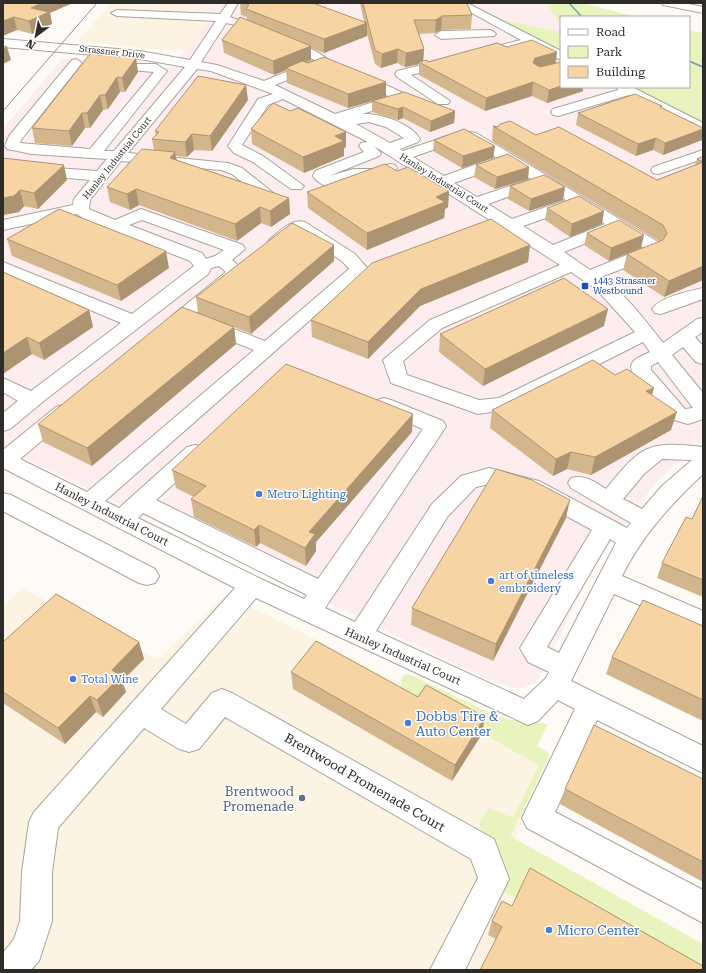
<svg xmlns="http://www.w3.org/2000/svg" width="706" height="973" font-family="'Roboto Serif',serif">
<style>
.built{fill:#fcf3e3}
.industrial{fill:#feedee}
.green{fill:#e9f3bd}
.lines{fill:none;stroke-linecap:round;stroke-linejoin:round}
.stream{fill:#78a2b4;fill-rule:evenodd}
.minor-casing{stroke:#a9a59c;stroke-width:2}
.minor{fill:#fff;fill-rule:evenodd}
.tram{stroke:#979490;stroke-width:1}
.wall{fill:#d4b68d}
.shaded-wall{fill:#ac9473}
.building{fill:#f6d4a4;stroke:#ac9473}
.transit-dot{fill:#1a4fb4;stroke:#fff;stroke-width:1.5}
.shop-dot{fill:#3f7fe0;stroke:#fff;stroke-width:1.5}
.service-dot{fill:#5c6f8a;stroke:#fff;stroke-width:1.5}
.labels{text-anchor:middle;stroke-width:3;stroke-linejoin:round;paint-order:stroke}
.far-street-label{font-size:9px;fill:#2e2c29;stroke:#fff}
.far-transit-label{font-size:9px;fill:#164399;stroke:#fff;text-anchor:start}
.shop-label{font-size:11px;fill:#366cbe;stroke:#fff;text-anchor:start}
.street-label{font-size:11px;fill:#2e2c29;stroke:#fff}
.near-shop-label{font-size:13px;fill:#366cbe;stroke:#fff;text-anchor:start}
.near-street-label{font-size:13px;fill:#2e2c29;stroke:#fff}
.near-service-label{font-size:13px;fill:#4e5e75;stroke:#fff;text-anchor:end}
</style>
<rect width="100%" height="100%" fill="#fefbf6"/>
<path class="built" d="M111 3H196L214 15 190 50 175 52 78 41Z
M22 588 158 659 224 596 264 613 551 760 504 861 685 970H3V606Z"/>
<path class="industrial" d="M197 3H549L561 23V32L494 17 561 52V87H631L703 123V437L699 445 656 482 594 567 536 683 518 689 493 682 3 448V129L62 59H98L171 68 214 15Z"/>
<path class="green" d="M546 3H582L637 17H561V25Z
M491 17 561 32V52Z
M689 30 703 33V123L631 87H689Z
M409 674 486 711 506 719 548 724 537 746 548 752 549 756 510 836 703 944V970L518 899 503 891C511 866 503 851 483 836L479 822 489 808 513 818 539 765 432 706 420 701 401 688V679L404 675Z"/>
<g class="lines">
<path class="stream" d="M568 3H570L583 17H581Z
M689 60 703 66V68L689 62Z"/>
<defs>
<path id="minor" d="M228 3H238L230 17 239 20 241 22 235 25 226 23 201 62 217 65 264 81 315 60 279 45 277 42 279 39C289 37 323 53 329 61L327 64 275 85 335 114 390 97 355 80 353 77 355 74H363L401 92 404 99 402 102 362 114C380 113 411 123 420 139L418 142 400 149 403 151 462 131 476 133 658 242 662 249 658 255 601 277C626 294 645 320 663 343L697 319 703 318V332L695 337 703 346V364L696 362 683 347 672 355 703 393V419L688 424 671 419 634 375C625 361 639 357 650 352L643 342 510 409 478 414 391 383 383 360 430 320 560 265 374 146 381 153 379 156 329 176 354 169H373L390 164 395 165 397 168C389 180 368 175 355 178 346 179 338 186 328 186 322 185 316 181 313 176L315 171 364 152 359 146 361 143 368 142 283 99 268 105 242 145 263 156 304 186 301 189H291L253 162 234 153 228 146 258 99 273 94 211 71 197 69 128 153 228 163 242 168 281 199 284 202 281 205H271L232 174 221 170 121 161 90 200 89 209 115 220 141 209 243 245 245 249 232 260 246 272 243 276 195 314 265 341 349 269 343 262 299 232C290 240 282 250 269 246L267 243 269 240C279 232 291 218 305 222L355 254 368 269 105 501 119 508 187 447 195 445 203 447 206 452 203 457 156 500 318 579 423 429 377 410 374 405 377 400 384 398 391 400 443 421 446 426 443 431 325 608 355 622 432 504 461 476 489 468 539 481 627 528 631 523 571 488 568 483 571 478C585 474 595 482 606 489 642 445 647 441 703 447V474C670 505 642 536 622 576L703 611V632L614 594 571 681 703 746V773L597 720 555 812 703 890V923L527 828 522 818 575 709 558 700 538 721 528 725 256 598 161 709 186 724 212 693 222 689 232 693 494 839 509 879 465 970H430L478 878 471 859 225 717 199 749 189 752 179 749 144 728 58 828 52 872V921L39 961 31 970H3V953L14 939 20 921 22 872 29 822 34 812 235 588 3 468V450L56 407 63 405 70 407 73 412 70 417 20 459 87 492 254 350 176 319 173 315 226 272 219 266 211 268 208 274 45 400 10 429 3 431V413L18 401 3 392V378L31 391 121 323 3 273V262L132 314 194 266 190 261 84 219 77 214 3 230V220L73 205 74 199 90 180 3 172V164L97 171 107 159 32 154 7 149 5 146 9 136 72 60 76 59 82 63 21 140 20 143 90 149 154 72 130 70 128 67 130 64H156L167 71 104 151H114L185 67 140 59 3 47V39L140 51 190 60 216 21 117 16 111 13 117 10 220 14ZM369 122 386 127 404 138 390 143 356 124ZM463 139 467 140 496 157 444 176 413 157ZM506 164 531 179 477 197 454 183ZM541 185 566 200 512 219 488 204ZM577 207 605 224 553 245 523 226ZM142 220 224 250 215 256 206 259 202 253 129 225ZM616 231 644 248 590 270 564 252ZM571 272 597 290 635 332 499 398 479 400 407 375 403 361 442 328ZM658 362 693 408 685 409 651 370V366ZM662 459 692 460 662 486 642 509 623 499 644 474ZM489 484 524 493 592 530 520 648 528 662 549 672 546 678 524 699 376 631 448 516 476 487ZM143 513 307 595 304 599 261 579 138 518ZM610 539 616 543 559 653 547 647Z
M454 3H467L561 51V60L530 45 411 75 450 101 448 104H438L397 77 395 74 397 71 521 40Z
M662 3H684L703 7V13L663 5Z
M490 30 494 32 496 34 494 36 441 39 435 35 441 31Z
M616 87H632L703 123V132L629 95 558 116 553 115 551 112 553 109 618 90Z
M703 150V159L658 174 653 173 651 170 653 167Z
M703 288V299L661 314 655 313 652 309C660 297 689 291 703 288Z
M3 493 11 495 155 569 159 576 155 583 147 585 139 583 3 511Z"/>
</defs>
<use href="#minor" class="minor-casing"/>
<use href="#minor" class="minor"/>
<path class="tram" d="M3 111 97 3"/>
</g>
<path class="wall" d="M3 3 50 13 52 24 32 34 17 30Z
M240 3H313L364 22 360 3H467L472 15 471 29 441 30 435 33 419 34 424 49 423 61 428 62 507 47 557 52 556 64 583 91 547 103 532 96 485 111 419 75V64L405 67 397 63 381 68 375 64 367 34V36L324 53 311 48V60L305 62 386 82V97L348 108 287 83 286 70 274 75 224 53 222 40 247 20V17L241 15Z
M136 58 138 72 125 92H120L108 109 103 110 90 128H85L72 146 35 143 32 128Z
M248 100 212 151 194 150 187 157 176 156 177 160 289 198 290 214 271 227 261 223 237 241 139 205 130 210 110 202 107 187 154 150 152 139 156 136 155 131Z
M372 101 455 111 454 123 430 132 403 118 398 120 372 112Z
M662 106V108L702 140 663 155 653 150 636 156 576 125 578 113Z
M493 126 536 135 657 180 695 165 697 159 703 156V280L664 297 623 270 627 254 659 242V241L492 141Z
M251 129 346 147 344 148V156L304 173 252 144Z
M434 140 495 146 493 158 462 168 433 151Z
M3 158 67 180 38 209 24 206 19 212 3 215Z
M476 165 529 167 528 179 495 189 474 177Z
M397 171 449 191 448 207 445 209 444 218 367 250 308 208 307 192Z
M510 186 565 187 563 200 529 211 508 199Z
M547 208 604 211 602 224 570 237 545 220Z
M587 233 641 248 609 261 584 245Z
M7 239 169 268 121 301 12 256Z
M334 245V261L251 334 234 327 236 344 92 466 43 442 38 424 198 313 196 297Z
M530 245 528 262 420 306 368 359 312 337 311 320Z
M3 272 89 310 93 327 44 360 32 354Z
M604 326 483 386 439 352 440 334Z
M615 375 652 395 671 430 591 475 567 469 553 476 490 428 492 410Z
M412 432 316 542V551L306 566 260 543 256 547 194 517 191 499 194 497 176 488 172 470Z
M703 496V597L657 578 662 563 692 519Z
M566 518 493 661 411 625 412 608Z
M703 626V721L606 674 612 657Z
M3 642H139L144 659 122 681 126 692 103 717 96 712 65 744 3 703Z
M291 672 482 734 452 781 293 689Z
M703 779V882L560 804 565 789Z
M512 906 496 939 488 935 492 921Z"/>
<path class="shaded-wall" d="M42 3H73L50 13 52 24 32 34 29 21 31 8Z
M442 16 441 30 435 33 436 20Z
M14 17 17 30 3 36V21Z
M367 23V36L324 53V39Z
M311 46V60L289 69 286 68V70L274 75 273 61Z
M7 47 11 60 3 64V49Z
M398 49 397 63 381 68 382 54Z
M424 49 423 63 419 62V64L405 67 406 53Z
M557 52 555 65 534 71 533 63 535 58Z
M136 58 138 72 125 92 122 78Z
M117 77 120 92 108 109 105 95Z
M386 82V97L348 108V94Z
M533 82 532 96 485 111 486 98Z
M246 85 248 100 212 151 210 136Z
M561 86V87H583V91L547 103 549 90Z
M100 95 103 110 90 128 87 113Z
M403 107V118L398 120V109Z
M455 111 454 123 430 132 431 121Z
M82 113 85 128 72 146 69 131Z
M703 129V137L702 140 663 155 665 143Z
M346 132V147L344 148V156L304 173 303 157 335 136Z
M192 134 194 150 187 157 185 142Z
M656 138 653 150 636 156 638 144Z
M495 146 493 158 462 168 463 156Z
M175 152 178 168 170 158Z
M64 165 67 180 38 209 34 193Z
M529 167 528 179 495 189 497 177Z
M565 187 563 200 529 211 531 199Z
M136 189 139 205 130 210 127 194Z
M20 190 24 206 19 212 3 215V198Z
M449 191 448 207 445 209 444 218 367 250V233L436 197Z
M289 198 290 214 271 227 270 211Z
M260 207 261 223 237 241 235 224Z
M604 211 602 224 570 237 572 224Z
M644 235 641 248 609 261 611 248Z
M334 245V261L251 334 249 317Z
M530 245 528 262 420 306 368 359V342L421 289Z
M166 251 169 268 121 301 117 285Z
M703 266V280L664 297 669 281Z
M608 309 604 326 483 386 485 369Z
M89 310 93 327 44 360 39 343Z
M234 327 236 344 92 466 87 448Z
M27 337 32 354 3 374V353Z
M654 388 649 405 646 391Z
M677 412 671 430 591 475 595 457Z
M413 414 412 432 316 542V551L306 566 305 548 309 532Z
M571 452 567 469 553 476 556 459Z
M570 500 566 518 493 661 496 644Z
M259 525 260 543 256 547 254 530Z
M139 642 144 659 122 681 126 692 103 717 97 700 112 670Z
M90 696 96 712 65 744 58 728Z
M485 717 482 734 452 781 455 765Z"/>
<path class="building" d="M3 3H42L31 8 49 12 29 21 14 17 3 21Z
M244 3H313L367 23 324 39 246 9 249 5Z
M363 3H467L472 15 442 16 436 20H414L424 49 406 53 398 49 382 54 375 50Z
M240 17 311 46 273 61 222 40Z
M532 40 557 52 535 58 533 63 540 67 561 62V86L549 90 533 82 486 98 419 62 427 60 428 62 497 43 507 47Z
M3 46 7 47 3 49Z
M90 54 136 58 122 78 117 77 105 95H100L87 113H82L69 131 32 128Z
M324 57 386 82 348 94 286 68 302 61 308 63Z
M198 76 246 85 210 136 192 134 185 142 152 139 159 132 155 131Z
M404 92 455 111 431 121 403 107 398 109 372 101Z
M635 94 662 106 660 107 703 128V129L665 143 656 138 638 144 578 113Z
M273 103 290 111 298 108 346 132 335 136 344 141 303 157 251 129Z
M510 121 536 135 559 127 657 180 703 162V266L669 281 627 254 663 240 667 233 663 225 493 126 498 127 500 124Z
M464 129 495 146 463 156 434 140Z
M142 149 175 152 170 158 289 198 270 211 260 207 235 224 136 189 127 194 107 187Z
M508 154 529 167 497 177 476 165Z
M703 156V162L697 159Z
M3 158 64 165 34 193 20 190 14 196 3 198Z
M385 164 397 171 408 167 449 191 436 197 445 202 367 233 307 192Z
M544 175 565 187 531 199 510 186Z
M579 196 604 211 572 224 547 208Z
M59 209 166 251 117 285 7 239Z
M491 219 530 245 421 289 368 342 311 320 372 263Z
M619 220 644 235 611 248 587 233Z
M292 223 334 245 249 317 196 297Z
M3 272 89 310 39 343 27 337 3 353Z
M564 278 608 309 485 369 440 334Z
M182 307 234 327 87 448 38 424Z
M593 360 615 375 627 369 654 388 646 391 677 412 595 457 571 452 556 459 492 410Z
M286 364 413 414 309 532 315 534 305 548 259 525 254 530 191 499 206 486 172 470Z
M496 469 532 480 570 500 496 644 412 608Z
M703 496V580L662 563 686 517 692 519Z
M56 594 139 642 112 670 121 676 97 700 90 696 58 728 3 692V642Z
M643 600 703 626V700L612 657Z
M316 641 418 697 426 685 485 717 455 765 291 672Z
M594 725 703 779V862L565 789Z
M530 868 703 966V970H480L502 927 492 921 502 901 512 906Z"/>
<rect class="transit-dot" x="581" y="282" width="8" height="8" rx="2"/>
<g class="shop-dot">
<circle cx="259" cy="494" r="4"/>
<circle cx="491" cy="581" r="4"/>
<circle cx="73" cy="679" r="4"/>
<circle cx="408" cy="723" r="4"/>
<circle cx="549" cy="930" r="4"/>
</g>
<circle class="service-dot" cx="302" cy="798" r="4"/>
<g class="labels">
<g class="far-street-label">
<text transform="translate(112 52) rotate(6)" y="3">Strassner Drive</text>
<text transform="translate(117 158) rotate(-51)" y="3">Hanley Industrial Court</text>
<text transform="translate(444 183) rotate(32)" y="3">Hanley Industrial Court</text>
</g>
<g class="far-transit-label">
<text x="593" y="284">1443 Strassner<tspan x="593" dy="10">Westbound</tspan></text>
</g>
<g class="shop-label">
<text x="267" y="498">Metro Lighting</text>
<text x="499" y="579">art of timeless<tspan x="499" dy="13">embroidery</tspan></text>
<text x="81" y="683">Total Wine</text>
</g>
<g class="street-label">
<text transform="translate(112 514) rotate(27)" y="4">Hanley Industrial Court</text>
<text transform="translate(403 656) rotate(24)" y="4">Hanley Industrial Court</text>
</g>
<g class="near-shop-label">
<text x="416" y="721">Dobbs Tire &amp;<tspan x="416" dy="15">Auto Center</tspan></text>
<text x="557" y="935">Micro Center</text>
</g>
<g class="near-street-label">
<text transform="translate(365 782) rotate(30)" y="5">Brentwood Promenade Court</text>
</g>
<g class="near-service-label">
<text x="294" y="796">Brentwood<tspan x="294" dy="15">Promenade</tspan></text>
</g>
</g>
<rect width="706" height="973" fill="none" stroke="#2e2c29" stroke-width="8"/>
<rect x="560" y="16" width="130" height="72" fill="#ffffff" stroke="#ababa9"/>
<rect x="568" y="29" width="20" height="6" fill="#ffffff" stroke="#ababa9"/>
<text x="596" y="36" font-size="12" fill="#2e2c29">Road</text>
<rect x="568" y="46" width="20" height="12" fill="#e9f3bd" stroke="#ababa9"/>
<text x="596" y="56" font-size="12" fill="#2e2c29">Park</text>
<rect x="568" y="66" width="20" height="12" fill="#f6d4a4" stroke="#ababa9"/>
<text x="596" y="76" font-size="12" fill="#2e2c29">Building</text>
<g transform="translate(36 36) rotate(212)" stroke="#ffffff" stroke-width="3" paint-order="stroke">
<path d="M0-3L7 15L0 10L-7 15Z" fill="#2e2c29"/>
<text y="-6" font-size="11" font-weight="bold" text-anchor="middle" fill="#2e2c29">N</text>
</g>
</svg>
